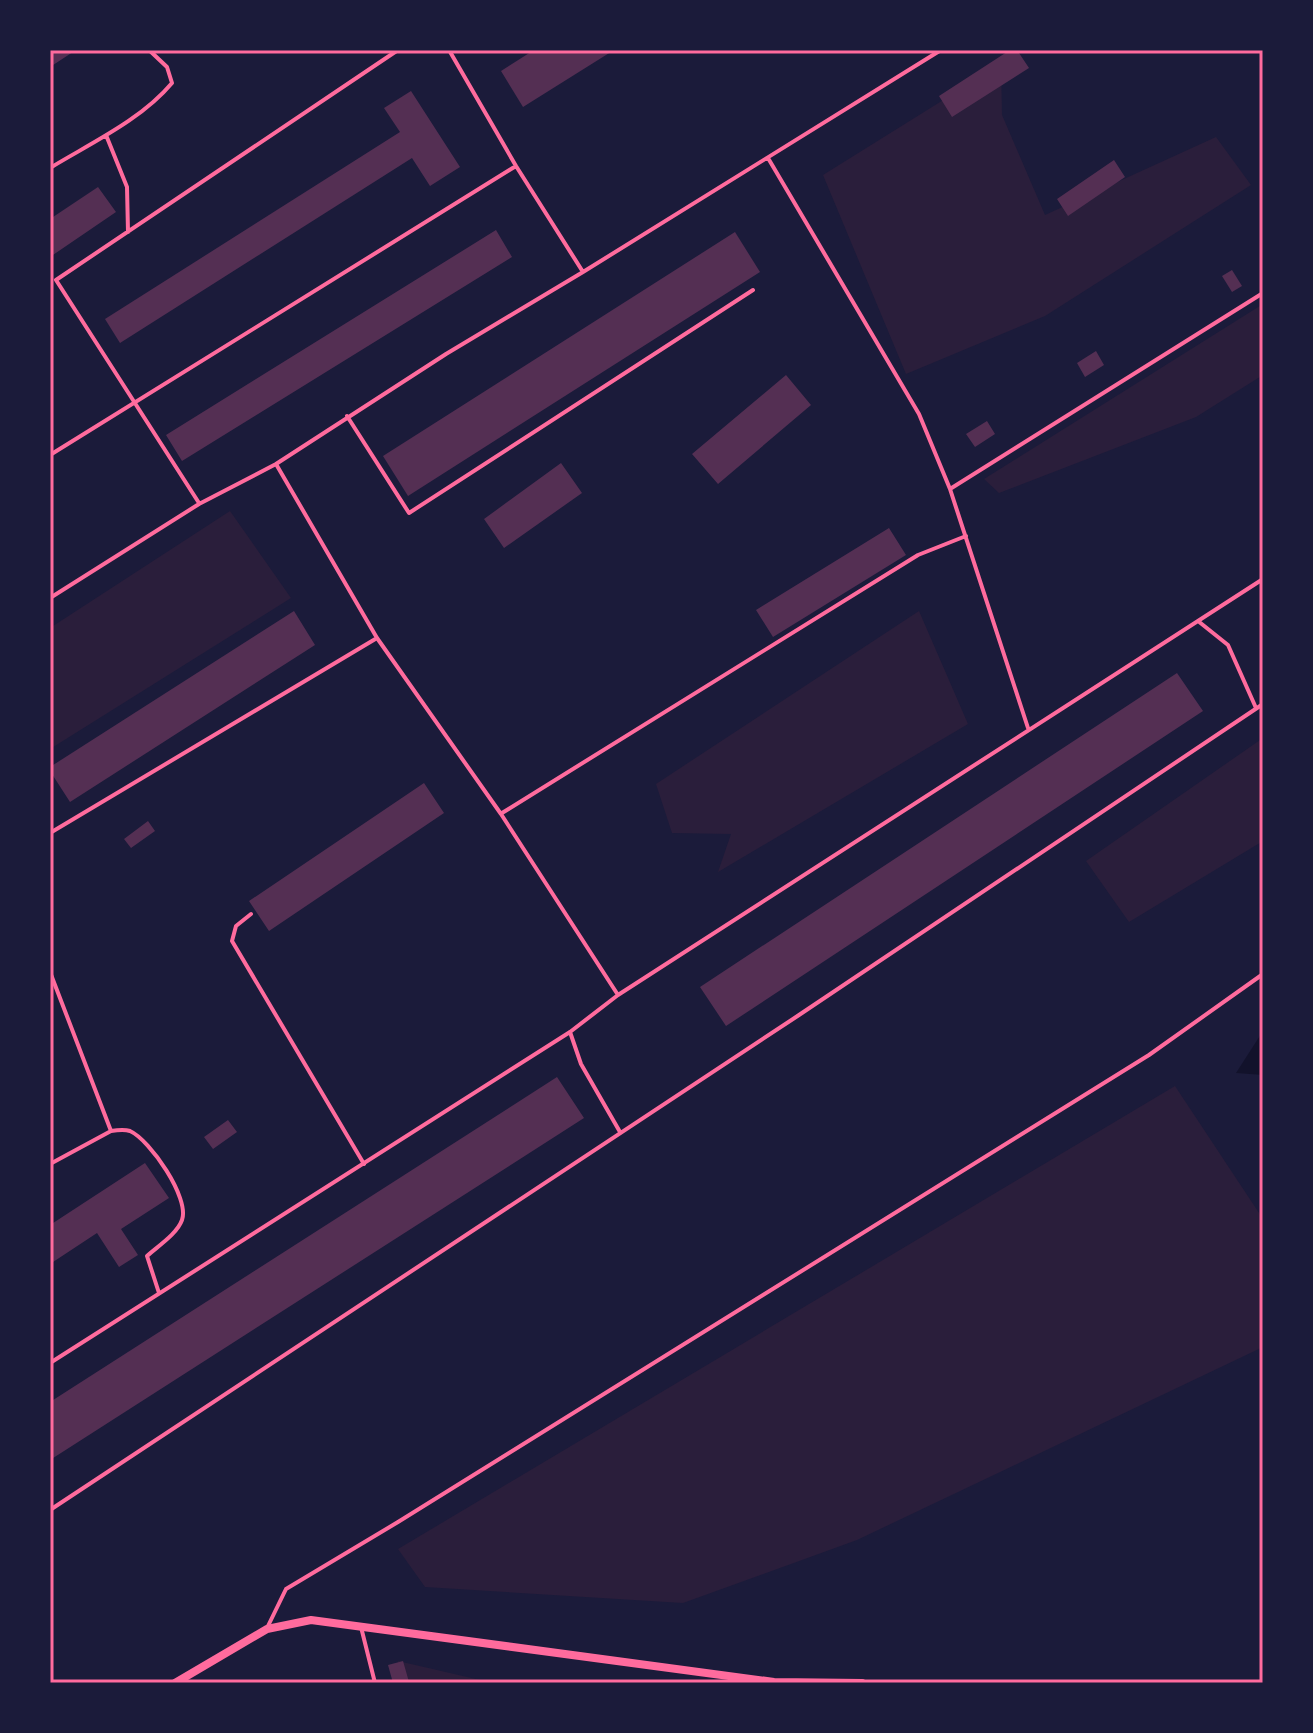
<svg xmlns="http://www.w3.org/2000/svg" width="1313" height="1733" font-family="Montserrat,sans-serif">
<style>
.green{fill:#2a1e3b}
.water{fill:#12122b}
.building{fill:#542f53}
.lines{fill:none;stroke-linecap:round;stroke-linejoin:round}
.service{stroke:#ff6b9d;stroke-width:4}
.minor{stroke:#ff6b9d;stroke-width:8}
.neatline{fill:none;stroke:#ff6b9d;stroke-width:3}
</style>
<rect width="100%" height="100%" fill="#1b1b3a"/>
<path class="green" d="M1001 64 1002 115 1045 215 1216 137 1251 185 1045 316 906 374 823 175Z
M1263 304V375L1196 417 999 493 984 479Z
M230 511 291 598 50 749V628Z
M919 611 968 724 718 872 731 834 672 833 656 784Z
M1263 738V841L1129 922 1086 861Z
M1175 1086 1263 1219V1347L857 1540 683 1603 425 1587 398 1549Z
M398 1661 493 1683H403Z"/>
<path class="water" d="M1263 1031V1075L1236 1073Z"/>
<path class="building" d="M50 50H72L73 52 50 67Z
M534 50H614L523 107 501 71Z
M1010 50H1017L1029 68 952 117 939 96Z
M411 91 460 167 430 186 412 158 120 343 105 319 400 132 384 108Z
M1114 160 1125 177 1068 216 1057 199Z
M98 187 116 212 50 257V219Z
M496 230 512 257 182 461 166 435Z
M735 232 760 272 408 496 383 456Z
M1232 270 1242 286 1232 292 1222 276Z
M1096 351 1104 365 1085 377 1077 363Z
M786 375 811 405 718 484 692 454Z
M987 421 995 434 975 447 966 434Z
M561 463 582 493 504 548 484 519Z
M889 528 906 555 773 637 756 610Z
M294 611 315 645 70 802 50 771V767Z
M1177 673 1203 711 726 1026 700 987Z
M424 783 444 813 269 931 249 901Z
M148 821 155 831 131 848 124 839Z
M557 1077 584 1118 50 1460V1402Z
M228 1120 237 1132 213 1149 204 1137Z
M145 1163 169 1198 121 1229 138 1255 119 1267 97 1233 50 1264V1225Z
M403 1661 409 1682 393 1683 388 1665Z"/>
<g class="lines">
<path class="service" d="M449 50 516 166 583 272
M106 135 127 187 128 232
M768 158 919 414 950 489 1028 728
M50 168C91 143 141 120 172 83L167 67 149 50
M347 416 409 513 753 290
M50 455 516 166
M276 464 377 638 501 814 618 995
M950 489 1263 293
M199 503 56 280 398 50
M50 598 199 504 276 464 446 354 583 272 941 50
M1198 621 1228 645 1256 708
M502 813 918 555 966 536
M50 833 377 638
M251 914 236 926 232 941 364 1164
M50 972 111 1131 50 1164
M570 1032 581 1064 620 1132
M111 1131C117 1130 124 1129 130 1131 150 1140 190 1198 182 1220 177 1234 158 1246 147 1256L159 1293
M50 1363 570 1032 618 995 1263 579
M50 1510 799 1015 1263 704
M268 1626 286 1589 398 1522 1149 1055 1263 974
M361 1627 375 1683"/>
<path class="minor" d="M175 1683 267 1629 311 1620 774 1682 862 1683"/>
</g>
<rect width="1313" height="1733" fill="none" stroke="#1b1b3a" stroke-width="104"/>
<rect x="52" y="52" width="1209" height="1629" class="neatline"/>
</svg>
